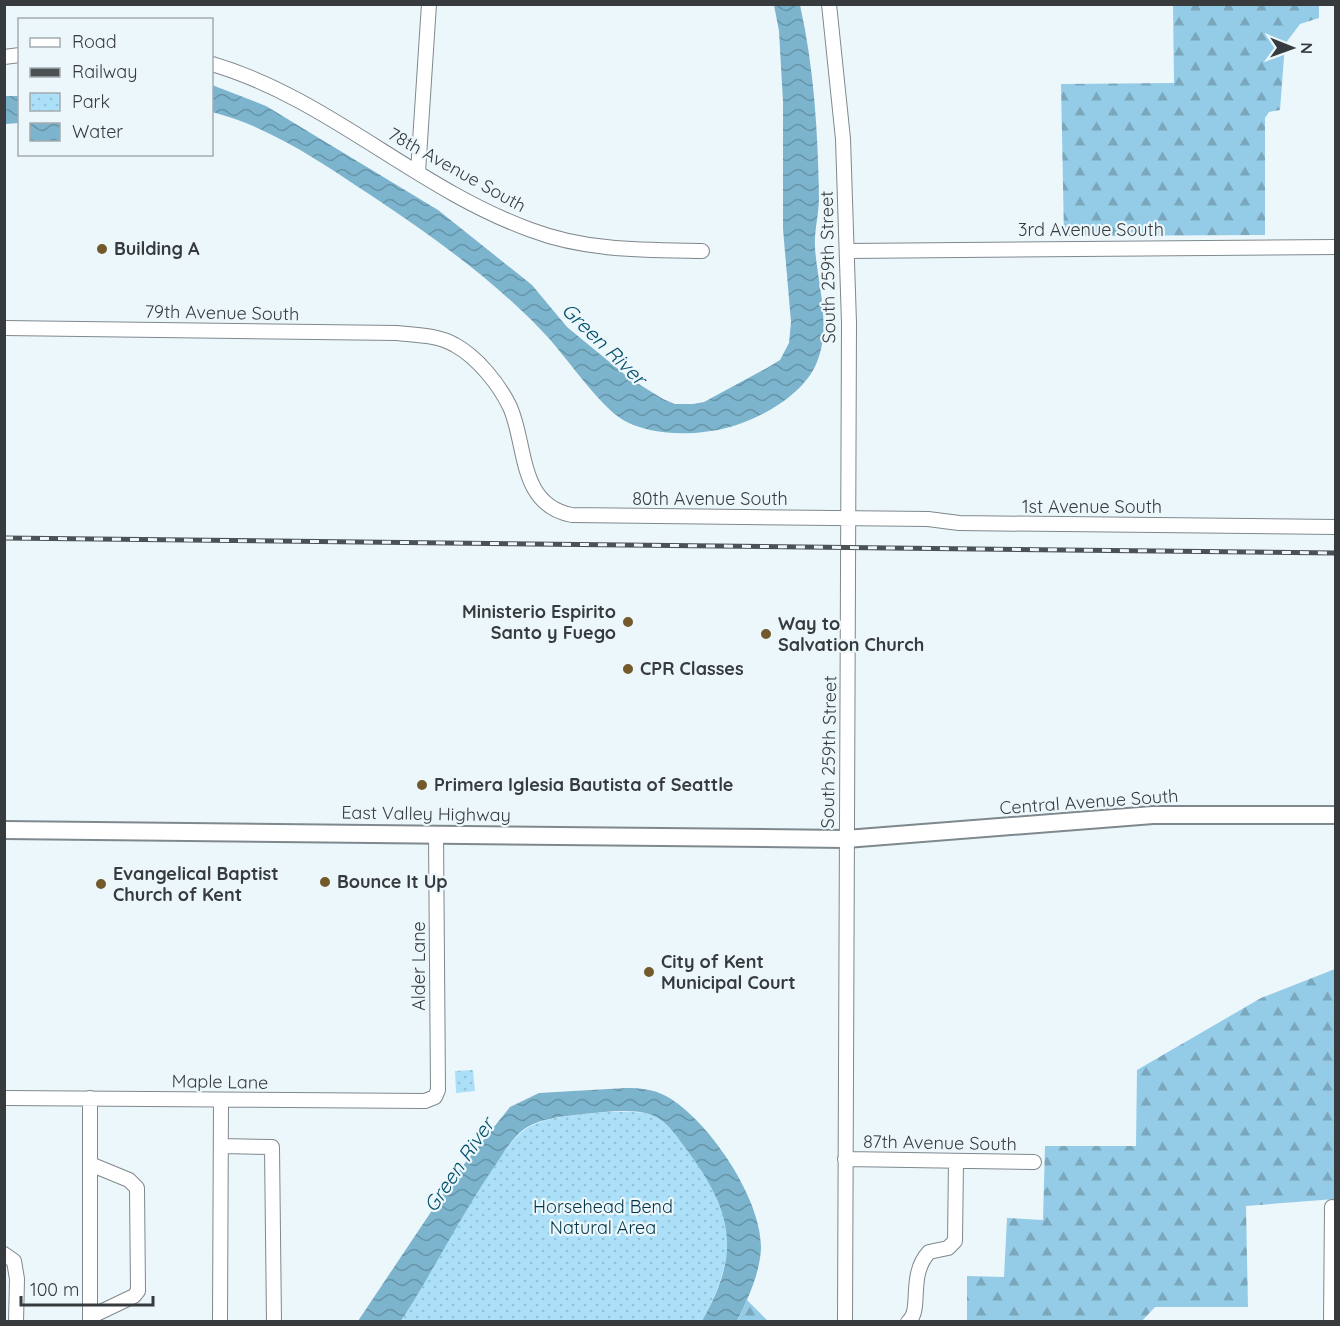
<svg xmlns="http://www.w3.org/2000/svg" width="1340" height="1326" font-family="Quicksand,sans-serif">
<style>
.forest{fill:url(#forest-firs)}
.park{fill:url(#park-dots)}
.water{fill:url(#water-waves)}
.lines{fill:none;stroke-linecap:round;stroke-linejoin:round}
.minor-casing{stroke:#7f888d;stroke-width:16}
.major-casing{stroke:#7f888d;stroke-width:20}
.minor{stroke:#fff;stroke-width:14}
.major{stroke:#fff;stroke-width:16}
.rail-casing{stroke:#4c5153;stroke-width:5}
.rail{stroke:#ecf7fc;stroke-width:3;stroke-dasharray:9;stroke-linecap:butt}
.poi-dot{fill:#74592b;stroke:#ecf7fc;stroke-width:2}
.labels{text-anchor:middle;stroke-width:4.5;stroke-linejoin:round;paint-order:stroke}
.street-label{font-size:18px;fill:#373b3d;stroke:#ecf7fc}
.poi-label{font-size:18px;font-weight:bold;fill:#373b3d;stroke:#ecf7fc;text-anchor:start}
.park-label{font-size:18px;fill:#023547;stroke:#ecf7fc}
.water-label{font-size:20px;font-style:italic;fill:#004f69;stroke:#ecf7fc}
</style>
<defs>
<pattern id="forest-firs" width="22" height="20" patternUnits="userSpaceOnUse" patternTransform="scale(1.5)"><rect width="22" height="20" fill="#94cce7"/><path d="M5 1l3.5 6h-7zM16 11l3.5 6h-7z" fill="#7aa7bc"/></pattern>
<pattern id="park-dots" width="8" height="8" patternUnits="userSpaceOnUse" patternTransform="scale(1.5)"><rect width="8" height="8" fill="#ace0f9"/><path d="M2 2h.1M6 6h.1" fill="none" stroke="#95c1d6" stroke-width="1.8" stroke-linecap="round"/></pattern>
<pattern id="water-waves" width="16" height="10" patternUnits="userSpaceOnUse" patternTransform="scale(1.5)"><rect width="16" height="10" fill="#7cb4cd"/><path d="M0 5q4-4 8 0t8 0" fill="none" stroke="#6694a8"/></pattern>
</defs>
<rect width="100%" height="100%" fill="#ecf7fc"/>
<path class="forest" d="M1173 5H1319V18L1300 24 1285 44 1280 110 1269 112 1265 118V235L1064 236 1061 84 1174 83Z
M1335 969V1199L1246 1206 1248 1307H1155L1141 1322 967 1321V1276L1004 1277 1007 1218 1043 1220 1045 1146H1136L1137 1070 1261 998Z
M747 1300 768 1321 737 1322Z"/>
<path class="park" d="M473 1070 475 1091 456 1093 455 1071Z
M605 1112C621 1112 639 1110 655 1116 674 1125 713 1183 721 1203 725 1214 727 1227 728 1239 728 1266 715 1298 702 1321L401 1322C423 1283 496 1144 529 1127 551 1115 580 1115 605 1112Z"/>
<path class="water" d="M774 5H800C814 67 818 133 819 197 819 214 814 231 815 247 817 283 832 325 817 362 804 395 759 420 726 428 695 436 651 436 623 420 597 404 565 354 541 330 490 277 433 237 372 196 322 163 271 127 212 112V85L266 106 438 210 532 285 567 327 629 378 663 399 675 404H693L704 402 767 368 780 360 789 343 791 322 783 229V102L779 31Z
M5 96H19V123L5 124Z
M626 1088C640 1088 653 1089 666 1096 708 1119 762 1199 761 1248 760 1273 748 1299 737 1321H702C740 1254 734 1215 690 1154 679 1140 669 1122 652 1115 632 1108 606 1112 584 1114 565 1116 539 1118 523 1130 509 1141 500 1159 490 1173 458 1221 432 1273 401 1321H358L457 1173 510 1107 539 1093Z"/>
<g class="lines">
<defs>
<path id="minor" d="M829 4 843 139 849 323 845 1322
M4 57 20 55
M212 64C328 98 417 189 531 230 586 251 644 250 702 251
M418 172 429 4
M847 251 1336 247
M4 328 397 333C416 335 438 335 455 345 477 357 499 384 510 407 527 445 518 505 572 515L928 519 959 523 1336 527
M4 1098 425 1101 435 1097 438 1090 436 834
M222 1146 272 1147 274 1322
M845 1159 1034 1162
M4 1254 14 1261 17 1279 16 1322
M90 1317 134 1296 138 1291 137 1188 129 1180 90 1164
M90 1322V1098
M220 1322 221 1100
M908 1322C923 1310 907 1276 929 1252L948 1248 955 1241 956 1161
M1331 1322 1332 1207"/>
<path id="major" d="M4 830 846 839 1153 815H1336"/>
</defs>
<use href="#minor" class="minor-casing"/>
<use href="#major" class="major-casing"/>
<use href="#minor" class="minor"/>
<use href="#major" class="major"/>
<defs>
<path id="rail" d="M4 538 1336 553"/>
</defs>
<use href="#rail" class="rail-casing"/>
<use href="#rail" class="rail"/>
</g>
<g class="poi-dot">
<circle cx="102" cy="249" r="6"/>
<circle cx="628" cy="622" r="6"/>
<circle cx="766" cy="634" r="6"/>
<circle cx="628" cy="669" r="6"/>
<circle cx="422" cy="785" r="6"/>
<circle cx="325" cy="882" r="6"/>
<circle cx="101" cy="884" r="6"/>
<circle cx="649" cy="972" r="6"/>
</g>
<g class="labels">
<g class="street-label">
<text transform="translate(457 170) rotate(29)" y="6">78th Avenue South</text>
<text x="1091" y="236">3rd Avenue South</text>
<text transform="translate(828 267) rotate(-91)" y="6">South 259th Street</text>
<text transform="translate(222 313) rotate(1)" y="6">79th Avenue South</text>
<text x="710" y="505">80th Avenue South</text>
<text x="1092" y="513">1st Avenue South</text>
<text transform="translate(829 752) rotate(-89)" y="6">South 259th Street</text>
<text transform="translate(1089 802) rotate(-4)" y="6">Central Avenue South</text>
<text transform="translate(426 814) rotate(1)" y="6">East Valley Highway</text>
<text transform="translate(419 966) rotate(-90)" y="6">Alder Lane</text>
<text transform="translate(220 1082) rotate(1)" y="6">Maple Lane</text>
<text transform="translate(940 1143) rotate(1)" y="6">87th Avenue South</text>
</g>
<g class="poi-label">
<text x="114" y="255">Building A</text>
<text x="616" y="618" text-anchor="end">Ministerio Espirito<tspan x="616" dy="21">Santo y Fuego</tspan></text>
<text x="778" y="630">Way to<tspan x="778" dy="21">Salvation Church</tspan></text>
<text x="640" y="675">CPR Classes</text>
<text x="434" y="791">Primera Iglesia Bautista of Seattle</text>
<text x="113" y="880">Evangelical Baptist<tspan x="113" dy="21">Church of Kent</tspan></text>
<text x="337" y="888">Bounce It Up</text>
<text x="661" y="968">City of Kent<tspan x="661" dy="21">Municipal Court</tspan></text>
</g>
<g class="park-label">
<text x="603" y="1213">Horsehead Bend<tspan x="603" dy="21">Natural Area</tspan></text>
</g>
<g class="water-label">
<text transform="translate(604 344) rotate(44)" y="7">Green River</text>
<text transform="translate(459 1165) rotate(-56)" y="7">Green River</text>
</g>
</g>
<rect width="1340" height="1326" fill="none" stroke="#373b3d" stroke-width="12"/>
<rect x="18" y="18" width="195" height="138" fill="#ecf7fc" stroke="#a4acb0" stroke-width="1.5"/>
<rect x="30" y="38" width="30" height="9" fill="#ffffff" stroke="#a4acb0" stroke-width="1.5"/>
<text x="72" y="48" font-size="18" fill="#373b3d">Road</text>
<rect x="30" y="68" width="30" height="9" fill="#4c5153" stroke="#a4acb0" stroke-width="1.5"/>
<text x="72" y="78" font-size="18" fill="#373b3d">Railway</text>
<rect x="30" y="93" width="30" height="18" fill="url(#park-dots)" stroke="#a4acb0" stroke-width="1.5"/>
<text x="72" y="108" font-size="18" fill="#373b3d">Park</text>
<rect x="30" y="123" width="30" height="18" fill="url(#water-waves)" stroke="#a4acb0" stroke-width="1.5"/>
<text x="72" y="138" font-size="18" fill="#373b3d">Water</text>
<g transform="translate(1292 48) rotate(91)" stroke="#ecf7fc" stroke-width="4.5" paint-order="stroke">
<path d="M0-4.5L10 22L0 15L-10 22Z" fill="#373b3d"/>
<text y="-9" font-size="16" font-weight="bold" text-anchor="middle" fill="#373b3d">N</text>
</g>
<path d="M21 1296v9h132v-9" fill="none" stroke="#373b3d" stroke-width="3"/>
<text x="30" y="1296" font-size="18" fill="#373b3d" stroke="#ecf7fc" stroke-width="4.5" paint-order="stroke">100 m</text>
</svg>
